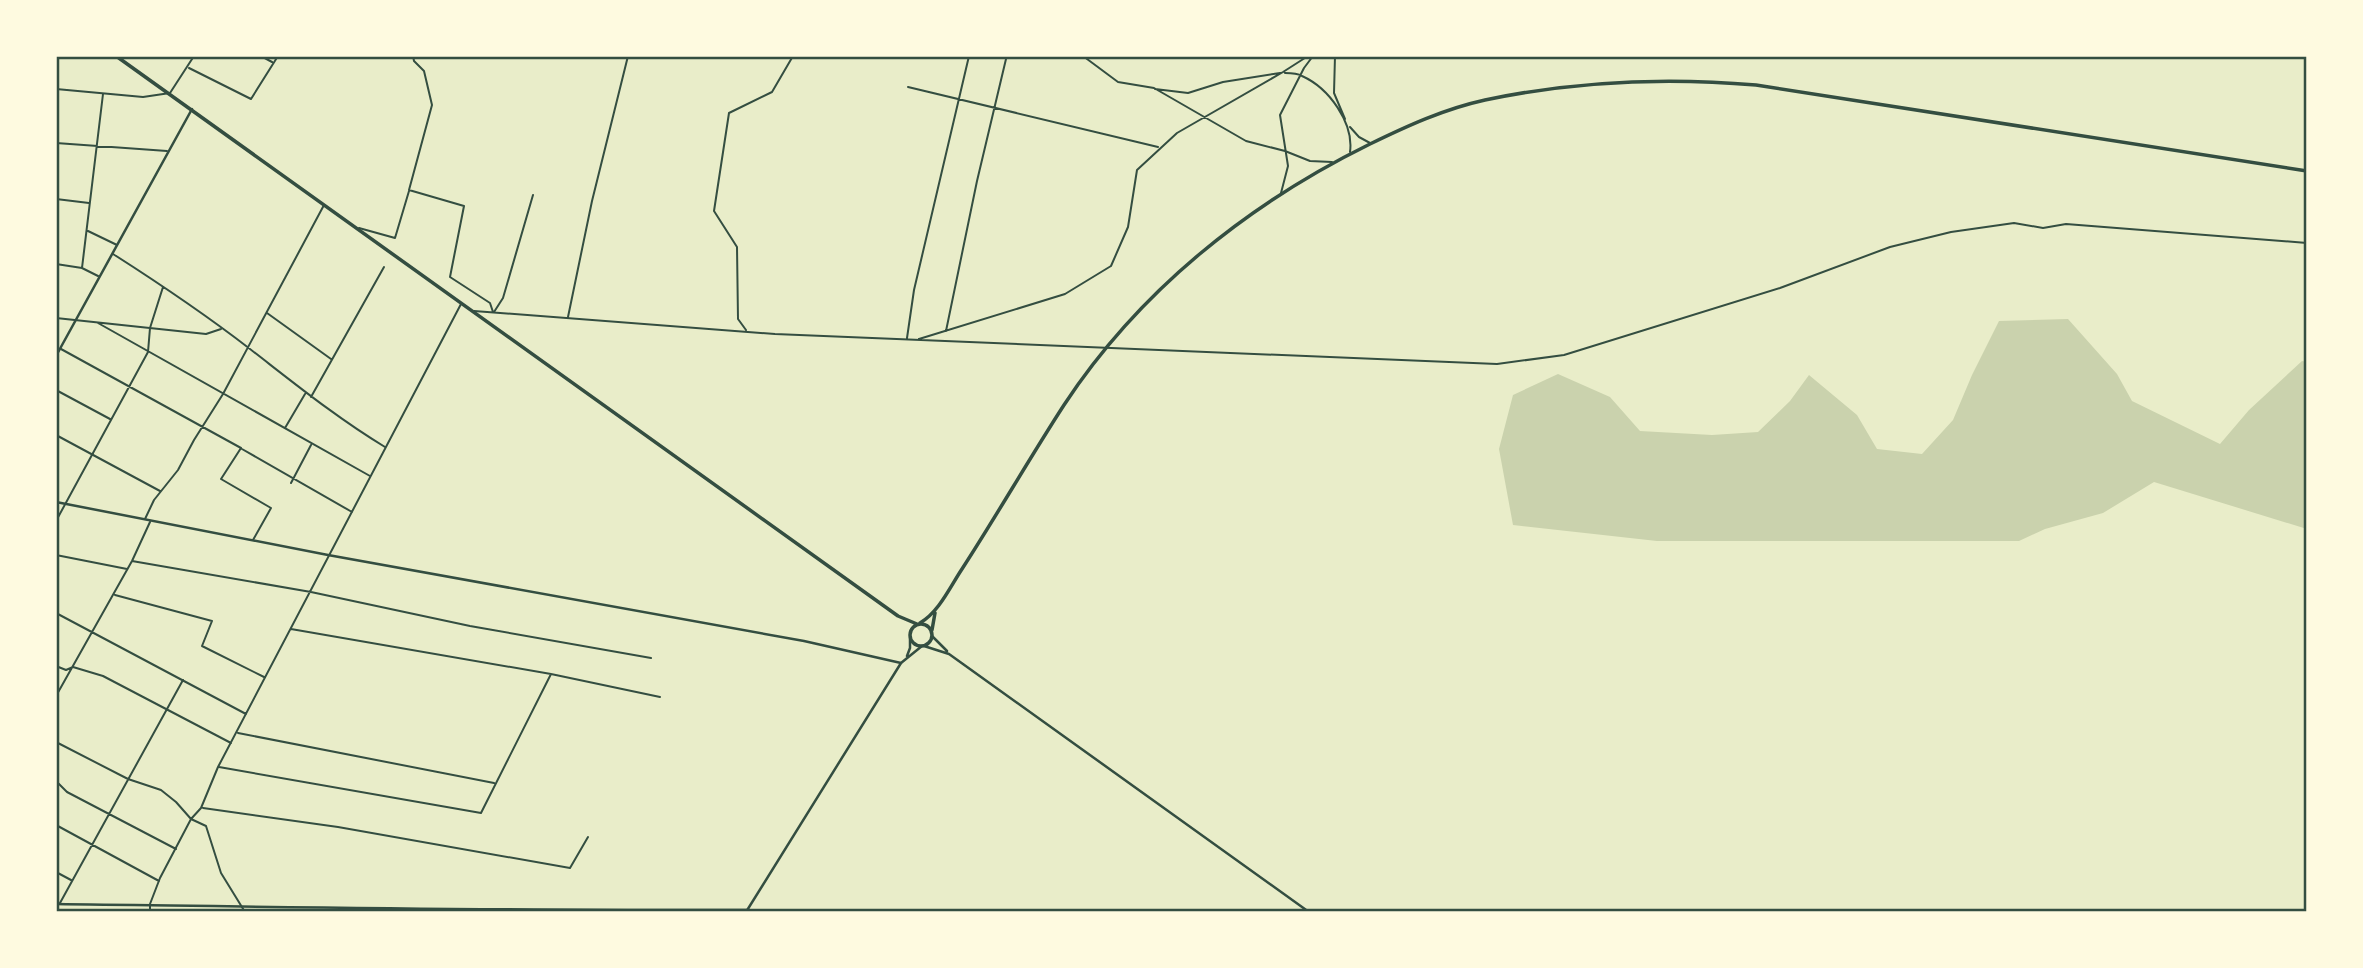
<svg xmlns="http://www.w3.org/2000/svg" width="2363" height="968" font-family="'IBM Plex Serif',serif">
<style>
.green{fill:#cad2ad}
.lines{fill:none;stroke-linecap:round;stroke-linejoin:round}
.minor{stroke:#344e41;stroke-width:2}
.tertiary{stroke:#344e41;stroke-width:2.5}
.secondary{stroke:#344e41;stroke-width:2.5}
.primary{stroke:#344e41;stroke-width:3.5}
.neatline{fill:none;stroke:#344e41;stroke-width:2.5}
</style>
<rect width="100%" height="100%" fill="#e9edc9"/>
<path class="green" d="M2068 319 2117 374 2132 401 2220 444 2249 410 2302 361 2307 362V529L2154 482 2103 513 2045 529 2019 541H1657L1513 525 1499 449 1513 395 1558 374 1610 397 1640 431 1712 435 1758 432 1790 401 1809 375 1857 415 1877 449 1922 454 1953 420 1972 375 1999 321Z"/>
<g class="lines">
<path class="minor" d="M261 56 272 62
M413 56 414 61 424 71 432 105 409 190 464 206 450 277 490 303 493 312
M1083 56 1118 82 1154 88 1246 141 1285 151 1310 161 1332 162
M1335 56 1334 93 1345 119
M189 68 251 99 278 56
M1285 73C1291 73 1297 73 1302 76 1329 88 1354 123 1350 152
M908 87 1158 147
M56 89 143 97 170 93 194 56
M1155 89 1188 93 1223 82 1280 73
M1350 127 1359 137 1370 143
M56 143 167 151
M1281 193 1288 166 1280 115 1304 68 1313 56
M56 199 89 203
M359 228 395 238 409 191
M88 231 117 245
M113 254C160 284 206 315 250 349 294 383 337 418 385 447
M56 264 82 268 98 276
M82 268 103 94
M474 311 775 334 1497 364 1564 355 1780 288 1890 247 1951 232 2014 223 2043 228 2066 224 2307 243
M494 312 503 298 533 195
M267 313 331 359
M568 317 592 201 628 56
M56 318 206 334 221 329
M98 323 370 476
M746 330 738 319 737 247 714 211 729 113 772 92 793 56
M946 331 977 181 1006 59
M907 338 914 290 969 56
M919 339 1065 294 1111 266 1128 227 1137 170 1177 133 1283 72 1308 56
M61 349 241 448 221 479 271 508 253 540
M56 390 110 419
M311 397 384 267
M285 428 305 394
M56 435 160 491
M242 449 352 512
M291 483 311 445
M145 519 154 500 178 470 194 440 223 394 324 205
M56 521 148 352 150 328 163 287
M56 555 127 569
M132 561 311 592 470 626 651 658
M115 595 212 621 202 646 264 677
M56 613 246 714
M291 629 551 674 660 697
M56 666 66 670 73 667 103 676 231 743
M56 696 132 561 150 522
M238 733 494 783
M56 742 128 779 161 790 176 802 191 819 206 826 221 873 245 912
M219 767 481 813 551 674
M56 781 67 792 176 849
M203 808 338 827 570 868 588 837
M56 825 159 881
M56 872 71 880
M60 903 183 680
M150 912V904L160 878 191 819 201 808 218 767 461 304"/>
<path class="tertiary" d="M56 356 192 109
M56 502 328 555 804 641 901 663
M932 636 947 651
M924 646 949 654 1309 912
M56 904C286 907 517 911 747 910"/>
<path class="secondary" d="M907 656 910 648V639
M746 912 901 663 922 646"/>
<path class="primary" d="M116 56 898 616 917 624
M920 623C939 612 950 587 962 569 997 515 1029 459 1064 405 1139 291 1248 204 1370 144 1407 126 1444 109 1485 100 1575 81 1665 77 1756 85L2307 171
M910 635a11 11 0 1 1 22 0a11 11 0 1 1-22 0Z
M932 630 935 613"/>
</g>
<rect width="2363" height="968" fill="none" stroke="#fefae0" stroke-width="116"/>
<rect x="58" y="58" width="2247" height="852" class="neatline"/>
</svg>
